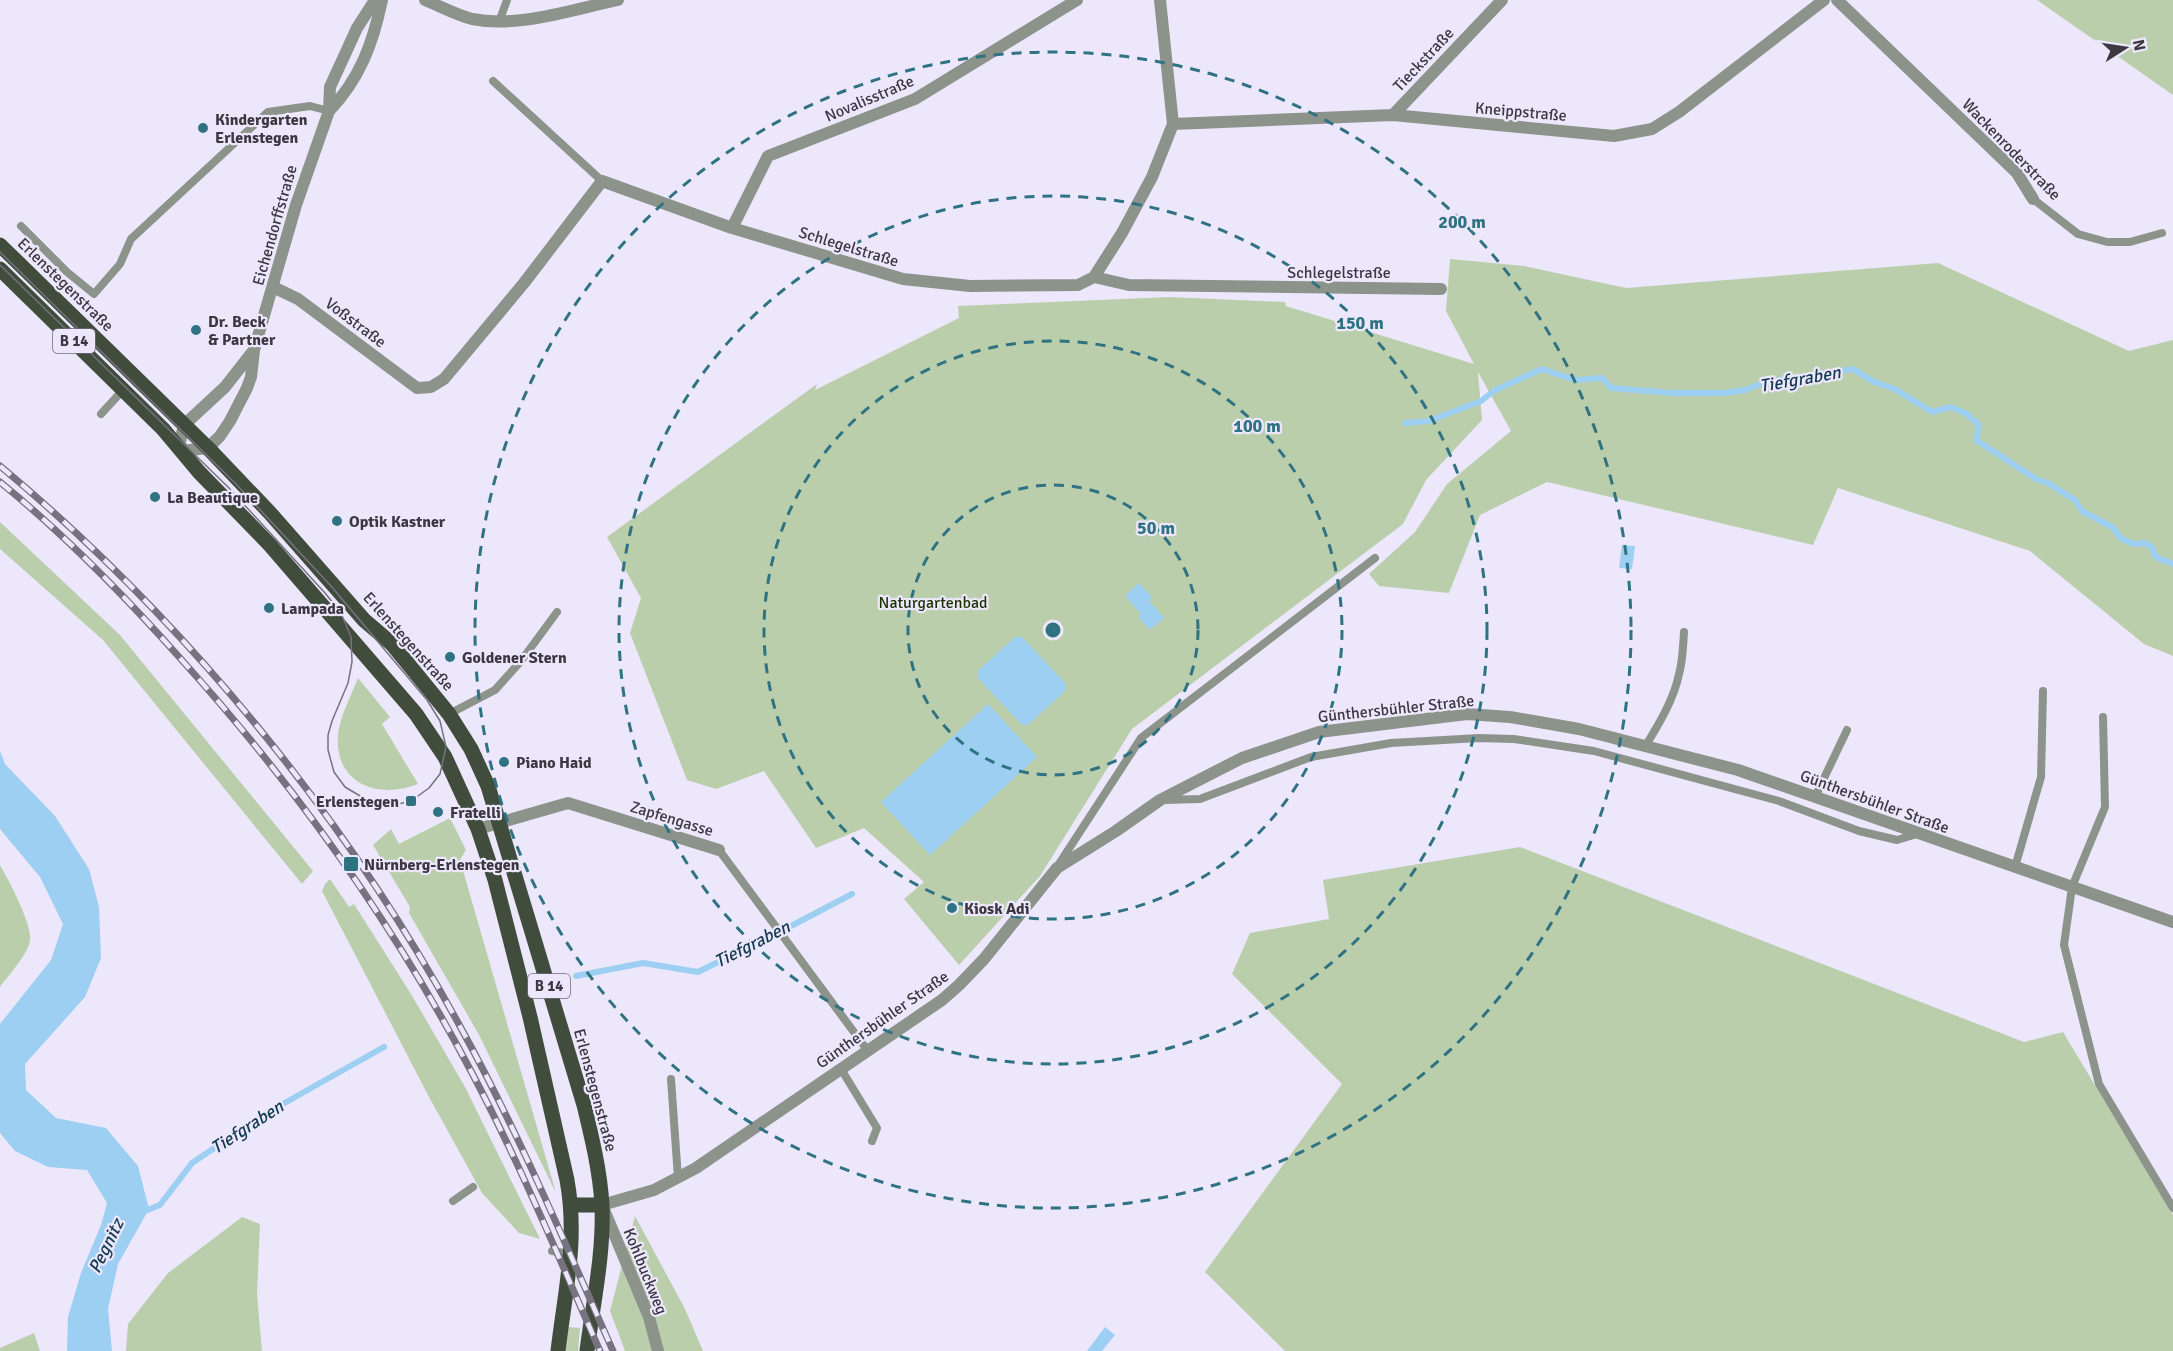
<svg xmlns="http://www.w3.org/2000/svg" width="2173" height="1351" font-family="Signika,sans-serif">
<style>
.green{fill:#baceab}
.water{fill:#9ccff2}
.lines{fill:none;stroke-linecap:round;stroke-linejoin:round}
.stream{stroke:#9ccff2;stroke-width:6}
.service{stroke:#8c938a;stroke-width:8}
.minor{stroke:#8c938a;stroke-width:12}
.tertiary{stroke:#8c938a;stroke-width:12}
.primary{stroke:#404d3d;stroke-width:15}
.tram{stroke:#76727f;stroke-width:1.5}
.rail-casing{stroke:#76727f;stroke-width:7}
.rail{stroke:#ede7fc;stroke-width:4.5;stroke-dasharray:14;stroke-linecap:butt}
.ring{fill:none;stroke:#2f7383;stroke-width:3;stroke-dasharray:10 8}
.poi-dot{fill:#2f7383;stroke:#ede7fc;stroke-width:2}
.labels{text-anchor:middle;stroke-width:4.5;stroke-linejoin:round;paint-order:stroke}
.shield{fill:#ede7fc;stroke:#706c7a;stroke-width:1.5}
.shield-label{font-size:15px;font-weight:bold;fill:#3b3842}
.street-label{font-size:16px;fill:#3b3842;stroke:#ede7fc}
.poi-label{font-size:16px;font-weight:bold;fill:#3b3842;stroke:#ede7fc;text-anchor:start}
.park-label{font-size:16px;fill:#1a3200;stroke:#ede7fc}
.water-label{font-size:18px;font-style:italic;fill:#123a52;stroke:#ede7fc}
.centre{fill:#2f7383;stroke:#ede7fc;stroke-width:3}
.ring-label{font-size:18px;text-anchor:middle;font-weight:bold;fill:#2f7383;stroke:#ede7fc;stroke-width:4.5;stroke-linejoin:round;paint-order:stroke}
</style>
<rect width="100%" height="100%" fill="#ede7fc"/>
<path class="green" d="M2037 0H2173V95Z
M1450 259 1524 266 1626 288 1938 263 2129 351 2173 340V656L2144 644 2030 551 1838 488 1813 545 1547 482 1480 515 1449 593 1379 586 1369 574 1415 532 1447 484 1511 431 1478 372 1482 420 1426 480 1403 524 1132 729 1040 876 959 965 904 899 924 882 864 828 816 848 764 771 716 789 687 780 630 633 641 598 607 537 817 384 815 390 959 318 958 306 1169 297 1285 302 1286 306 1474 364 1446 311Z
M0 522 120 635 313 871 302 884 103 640 0 549Z
M358 678 390 717 382 724 418 784C379 800 334 784 338 735 340 716 351 696 358 678Z
M450 818 466 850 460 860 556 1193 479 1035 409 913 410 907 373 845 391 829 399 844Z
M1520 847 2024 1042 2063 1032 2173 1215V1351H1285L1205 1272 1342 1084 1232 974 1250 933 1329 919 1323 880Z
M0 865C8 879 32 924 30 939 30 952 8 976 0 987Z
M330 879 349 907 354 904 411 994 465 1087 540 1239 519 1233 482 1193 429 1097 322 891 325 884Z
M635 1216 685 1309 703 1351H625L610 1311Z
M242 1217 260 1224 257 1294 262 1351H126L128 1324 168 1273Z
M568 1327 580 1328 578 1351H565Z
M34 1333 40 1351H0V1348Z"/>
<path class="water" d="M1622 545 1635 546 1632 569 1619 568Z
M1139 583 1152 597 1149 601 1164 618 1150 630 1138 617 1141 614 1125 596Z
M1015 637H1022L1066 684 1065 691 1028 725H1022L978 678V671Z
M988 704 1037 757 930 855 881 802Z
M0 751 5 764 55 816 89 869 99 907 101 958 85 997 25 1064 26 1090 56 1118 106 1128 138 1166 149 1209 118 1264 108 1309 112 1351H67L68 1317 81 1273 101 1225 107 1203 87 1170 48 1167 15 1151 0 1133V1024L51 960 63 924 40 877 0 829Z
M1105 1327 1115 1335 1102 1351H1087Z"/>
<g class="lines">
<path class="stream" d="M1405 423 1429 421 1481 401 1495 390 1542 369 1575 380 1602 378 1611 388 1673 393H1724L1745 390 1765 382 1853 369 1874 382 1895 389 1932 412 1951 407 1967 414 1979 425 1976 440 2036 479 2048 483 2075 500 2082 511 2112 527 2122 539 2134 544 2145 543 2151 546 2156 557 2173 564
M576 976 643 963 698 972 793 925 852 894
M142 1212 160 1205 192 1163 265 1114 384 1047"/>
<path class="service" d="M499 22 507 0
M493 81 602 181
M2033 199 2078 234 2107 242H2130L2162 233
M21 226 67 272 94 294 120 264 131 239 268 112 310 106 329 111
M101 414 123 390
M449 714 495 690 521 661 557 612
M2103 717 2105 807 2072 887 2064 945 2099 1084 2173 1208
M1646 745C1659 724 1674 699 1679 674 1683 660 1683 645 1684 632
M1815 797 1847 730
M1164 800 1200 799 1311 757 1391 743 1479 738 1514 739 1594 751 1779 801 1859 831 1897 840 1917 834
M719 850 868 1051
M1059 864 1141 738 1375 558
M2015 867 2041 777 2043 691
M841 1069 877 1128 872 1141
M671 1079 678 1178
M453 1201 473 1187
M552 1251 570 1254"/>
<path class="minor" d="M425 0C440 6 456 15 472 19 520 28 570 10 618 0
M1837 0 2017 173 2033 199
M1393 115 1502 0
M1173 124 1393 115 1614 136 1652 129 1679 112 1824 0
M732 228 768 156 915 99 1077 0
M1094 277 1129 285 1441 289
M273 287 298 299 417 388 431 387 444 379 524 283 602 181 732 228 903 279 970 286 1078 285 1094 277 1122 233 1152 177 1173 124 1160 0
M478 829 568 803 719 850
M658 1351 649 1317 602 1205 654 1190 696 1168 942 1000 959 985 984 959 1057 868 1116 831 1160 800 1242 758 1319 732 1467 714 1510 717 1579 729 1738 770 2173 922"/>
<path class="tertiary" d="M329 111C360 79 373 43 382 0
M254 350 225 387 184 425 180 442 181 451 208 448 220 436 230 421 247 388 251 377 254 350 296 205 329 111 330 87 357 28 375 0"/>
<path class="primary" d="M0 245 208 448 270 513 364 620 392 644 449 714 471 749 488 786 584 1105C592 1138 600 1171 602 1205 604 1254 593 1303 587 1351
M0 269 163 429 199 472 270 545 416 714 445 757 478 829 495 880 530 1017 567 1180C578 1240 565 1291 558 1351
M572 1205H602"/>
<path class="tram" d="M0 252 236 484 331 586 427 700 440 721 446 747 440 774 429 788 411 801 390 806 372 803 345 787 334 772 328 750V735L332 721 348 683 352 662 351 637 341 613 325 593 228 487 0 265"/>
<defs>
<path id="rail" d="M0 466C184 619 348 819 462 1030 519 1134 565 1243 613 1351
M0 482C65 535 124 595 180 658 294 784 393 923 472 1073 520 1164 559 1258 600 1351"/>
</defs>
<use href="#rail" class="rail-casing"/>
<use href="#rail" class="rail"/>
</g>
<g class="ring">
<circle cx="1053" cy="630" r="145"/>
<circle cx="1053" cy="630" r="289"/>
<circle cx="1053" cy="630" r="434"/>
<circle cx="1053" cy="630" r="578"/>
</g>
<g class="poi-dot">
<circle cx="203" cy="128" r="6"/>
<circle cx="196" cy="330" r="6"/>
<circle cx="155" cy="497" r="6"/>
<circle cx="337" cy="521" r="6"/>
<circle cx="269" cy="608" r="6"/>
<circle cx="450" cy="657" r="6"/>
<circle cx="504" cy="762" r="6"/>
<rect x="405" y="795" width="12" height="12" rx="3"/>
<circle cx="438" cy="812" r="6"/>
<rect x="343" y="856" width="16" height="16" rx="3"/>
<circle cx="952" cy="908" r="6"/>
</g>
<g class="labels">
<g class="shield">
<rect x="53" y="329" width="42" height="24" rx="4.5"/>
<rect x="528" y="974" width="42" height="24" rx="4.5"/>
</g>
<g class="shield-label">
<text x="74" y="346">B 14</text>
<text x="549" y="991">B 14</text>
</g>
<g class="street-label">
<text transform="translate(1423 59) rotate(-47)" y="6">Tieckstraße</text>
<text transform="translate(869 98) rotate(-23)" y="6">Novalisstraße</text>
<text transform="translate(1521 111) rotate(5)" y="6">Kneippstraße</text>
<text transform="translate(2012 149) rotate(46)" y="6">Wackenroderstraße</text>
<text transform="translate(274 225) rotate(-74)" y="6">Eichendorffstraße</text>
<text transform="translate(849 246) rotate(17)" y="6">Schlegelstraße</text>
<text x="1339" y="278">Schlegelstraße</text>
<text transform="translate(66 284) rotate(44)" y="6">Erlenstegenstraße</text>
<text transform="translate(356 322) rotate(37)" y="6">Voßstraße</text>
<text transform="translate(409 641) rotate(48)" y="6">Erlenstegenstraße</text>
<text transform="translate(1396 708) rotate(-6)" y="6">Günthersbühler Straße</text>
<text transform="translate(1875 801) rotate(20)" y="6">Günthersbühler Straße</text>
<text transform="translate(672 818) rotate(17)" y="6">Zapfengasse</text>
<text transform="translate(882 1019) rotate(-35)" y="6">Günthersbühler Straße</text>
<text transform="translate(596 1090) rotate(75)" y="6">Erlenstegenstraße</text>
<text transform="translate(646 1271) rotate(68)" y="6">Kohlbuckweg</text>
</g>
<g class="poi-label">
<text x="215" y="125">Kindergarten<tspan x="215" dy="18">Erlenstegen</tspan></text>
<text x="208" y="327">Dr. Beck<tspan x="208" dy="18">&amp; Partner</tspan></text>
<text x="167" y="503">La Beautique</text>
<text x="349" y="527">Optik Kastner</text>
<text x="281" y="614">Lampada</text>
<text x="462" y="663">Goldener Stern</text>
<text x="516" y="768">Piano Haid</text>
<text x="399" y="807" text-anchor="end">Erlenstegen</text>
<text x="450" y="818">Fratelli</text>
<text x="364" y="870">Nürnberg-Erlenstegen</text>
<text x="964" y="914">Kiosk Adi</text>
</g>
<g class="park-label">
<text x="933" y="608">Naturgartenbad</text>
</g>
<g class="water-label">
<text transform="translate(1800 379) rotate(-10)" y="6">Tiefgraben</text>
<text transform="translate(752 944) rotate(-27)" y="6">Tiefgraben</text>
<text transform="translate(247 1127) rotate(-33)" y="6">Tiefgraben</text>
<text transform="translate(106 1246) rotate(-64)" y="6">Pegnitz</text>
</g>
</g>
<circle cx="1053" cy="630" r="9" class="centre"/>
<g class="ring-label">
<text x="1462" y="228">200 m</text>
<text x="1360" y="329">150 m</text>
<text x="1257" y="432">100 m</text>
<text x="1156" y="534">50 m</text>
</g>
<g transform="translate(2125 48) rotate(78)" stroke="#ede7fc" stroke-width="4.5" paint-order="stroke">
<path d="M0-4.5L10 22L0 15L-10 22Z" fill="#3b3842"/>
<text y="-9" font-size="16" font-weight="bold" text-anchor="middle" fill="#3b3842">N</text>
</g>
</svg>
